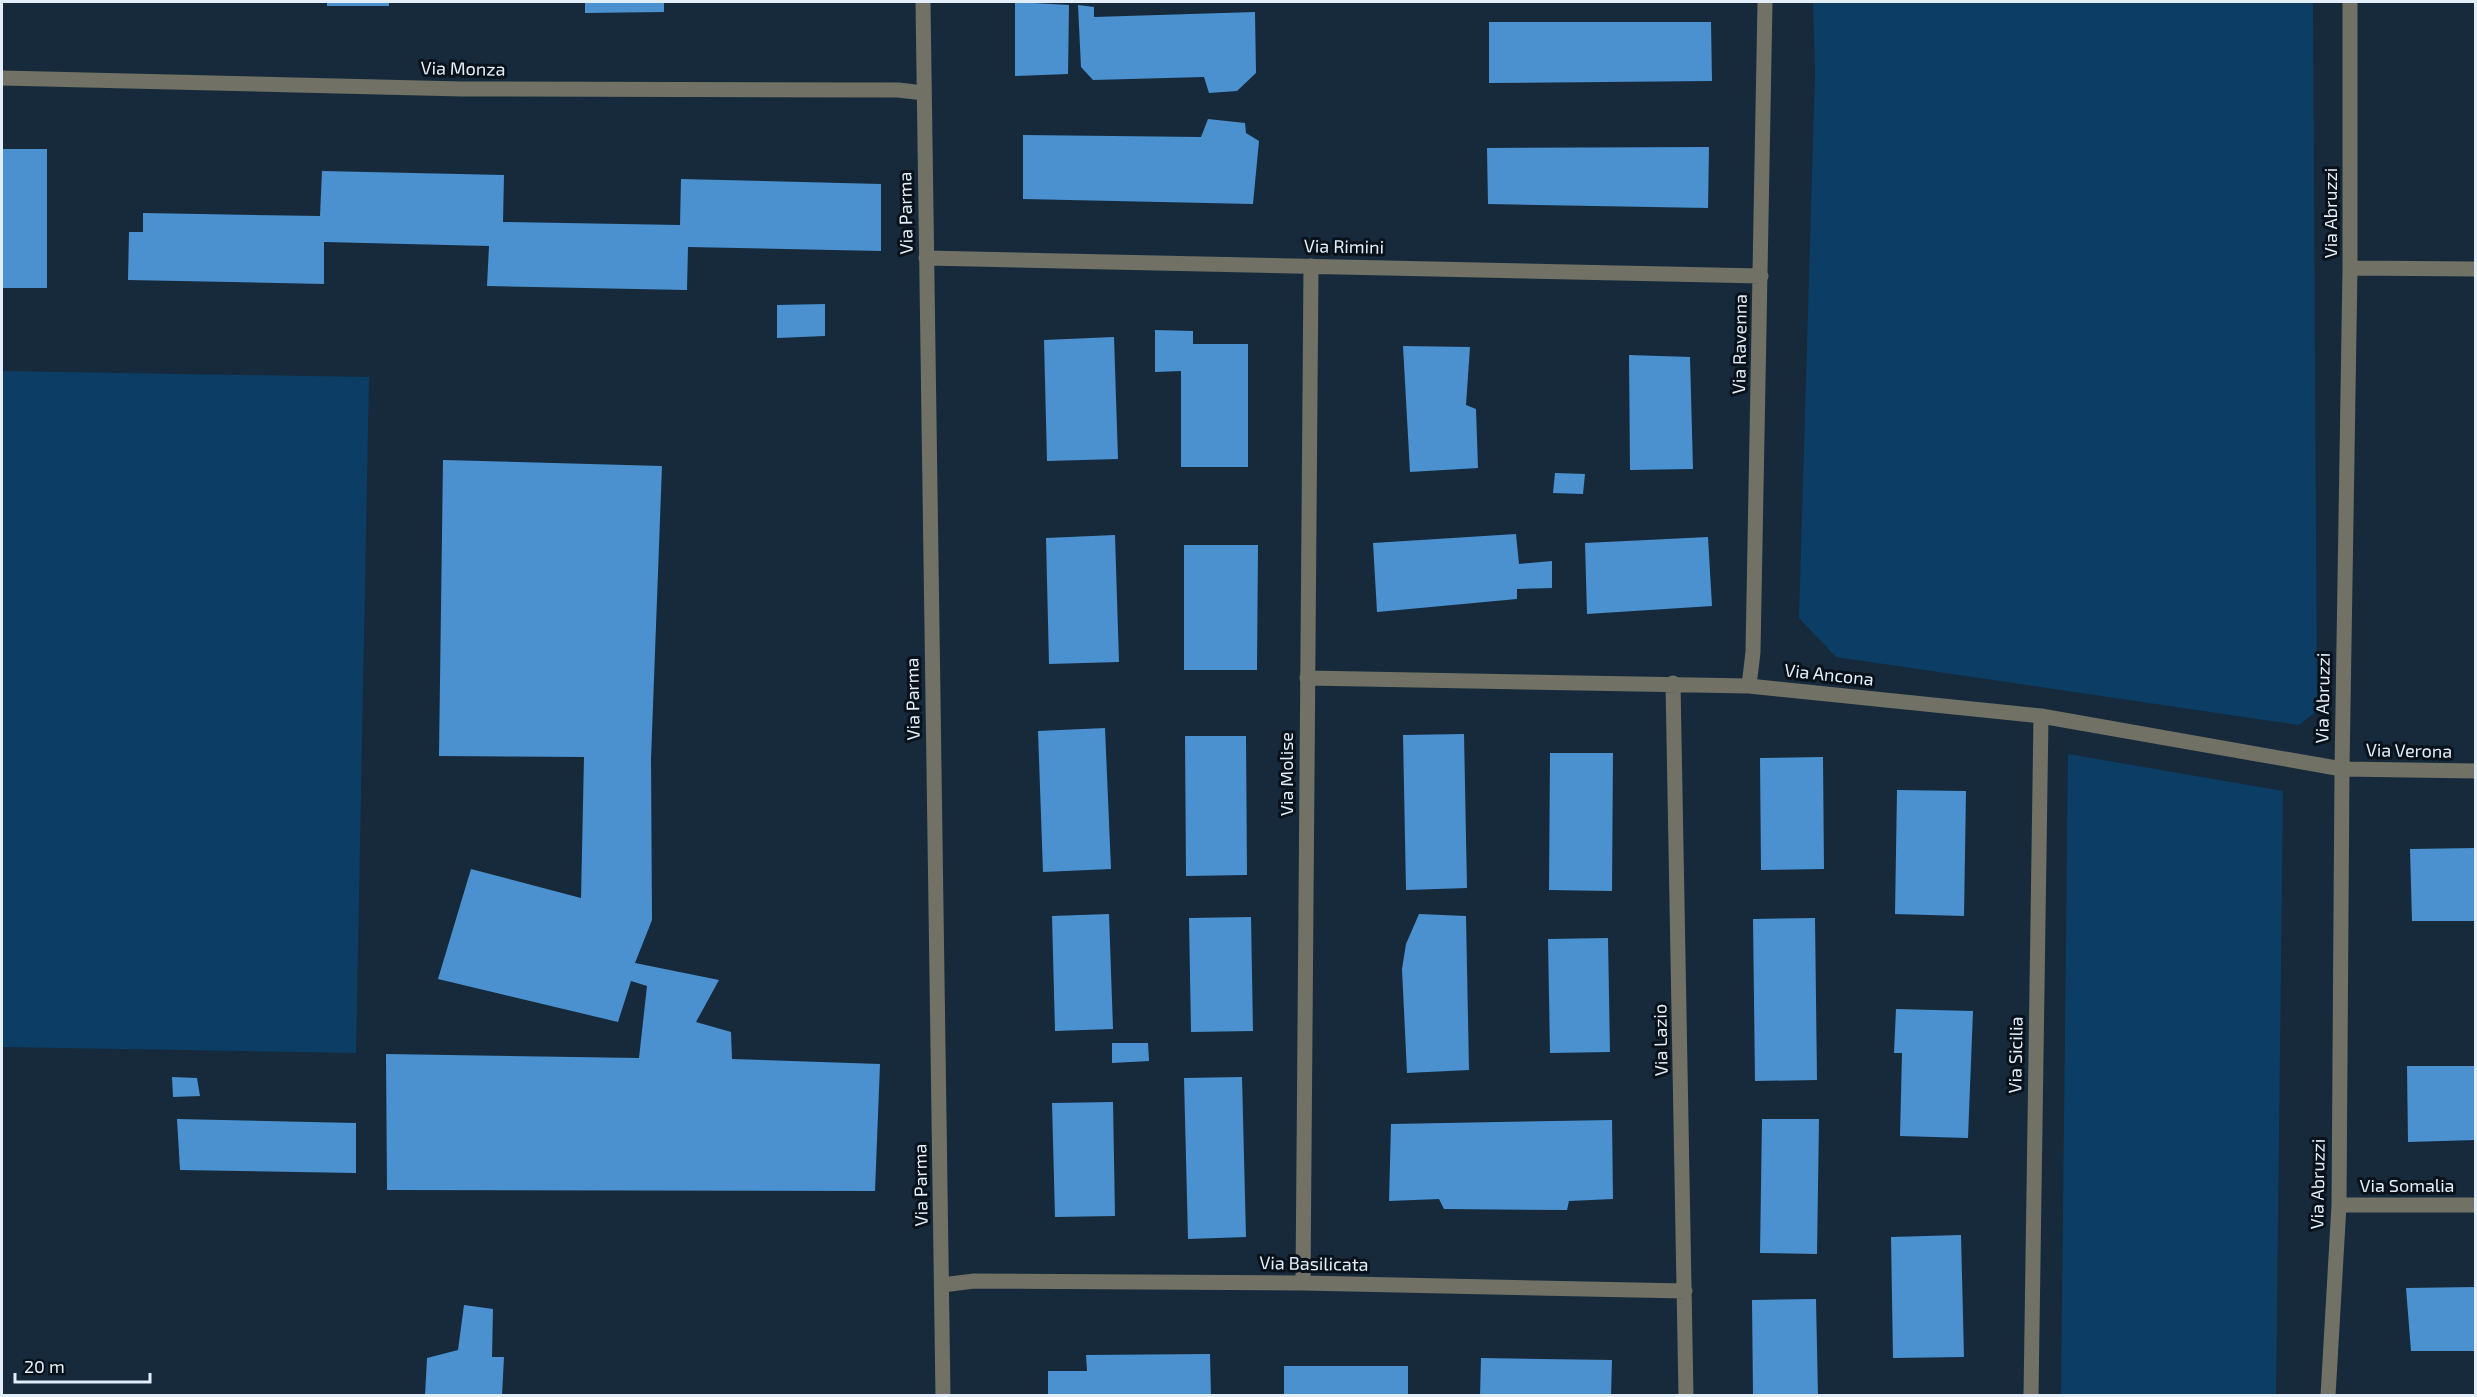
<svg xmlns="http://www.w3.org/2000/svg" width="2477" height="1397" font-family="'Exo 2',sans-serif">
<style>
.green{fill:#0c3d64}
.building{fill:#4b91cf}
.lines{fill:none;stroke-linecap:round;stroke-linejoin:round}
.minor{stroke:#717265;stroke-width:15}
.labels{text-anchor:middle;stroke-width:6;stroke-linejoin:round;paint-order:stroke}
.street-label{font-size:18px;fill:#e2eefa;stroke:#09121a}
</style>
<rect width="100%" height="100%" fill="#162a3c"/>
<path class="green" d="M1813 2H2313L2317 711 2299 725 1836 657 1799 618 1815 72Z
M2 371 369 377 356 1053 2 1047Z
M2068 754 2283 791 2276 1395H2061Z"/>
<path class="building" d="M327 2H389V6H327Z
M585 2H664V12L585 13Z
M1015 2 1069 5 1068 74 1015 76Z
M1078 5 1094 7V17L1255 12 1256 73 1237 91 1209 93 1204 77 1093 80 1081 67Z
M1489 22H1711L1712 81 1489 83Z
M1208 119 1245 123 1246 133 1259 141 1253 204 1023 199V135L1201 137Z
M1709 147 1708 208 1488 204 1487 148Z
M2 149H47V288H2Z
M322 171 504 175 503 222 680 225 681 179 881 184V251L688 247 687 290 487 286 489 246 324 242V284L128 280 129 232H143V213L320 216Z
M825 304V336L777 338V305Z
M1155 330 1193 331V344H1248V467H1181V371L1155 372Z
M1114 337 1118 459 1047 461 1044 340Z
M1403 346 1470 347 1466 405 1476 409 1478 468 1410 472Z
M1629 355 1690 357 1693 469 1630 470Z
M443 460 662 466 651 759 652 920 635 963 719 980 696 1022 731 1032 732 1059 880 1064 875 1191 387 1190 386 1054 639 1058 647 986 631 981 618 1022 438 979 471 869 581 898 584 757 439 756Z
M1555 473 1585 474 1583 494 1553 493Z
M1516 534 1519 564 1552 561V588L1517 589V599L1377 612 1373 543Z
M1115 535 1119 662 1049 664 1046 538Z
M1708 537 1712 606 1587 614 1585 543Z
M1184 545H1258L1257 670H1184Z
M1105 728 1111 869 1043 872 1038 731Z
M1464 734 1467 888 1406 890 1403 735Z
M1185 736H1246L1247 875 1186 876Z
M1550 753H1613L1612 891 1549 890Z
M1823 757 1824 869 1761 870 1760 758Z
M1897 790 1966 791 1964 916 1895 914Z
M2476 848V921H2412L2410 849Z
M1109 914 1113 1029 1055 1031 1052 916Z
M1419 914 1466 916 1469 1070 1407 1073 1402 969 1406 944Z
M1251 917 1253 1031 1191 1032 1189 918Z
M1815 918 1817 1080 1755 1081 1753 919Z
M1608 938 1610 1052 1550 1053 1548 939Z
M1896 1009 1973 1011 1968 1138 1900 1136 1902 1053H1894Z
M1112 1043H1148L1149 1061 1112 1063Z
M2407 1066H2476V1140L2408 1142Z
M172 1077 197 1078 200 1096 173 1097Z
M1242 1077 1246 1237 1188 1239 1184 1078Z
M1113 1102 1115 1216 1055 1217 1052 1103Z
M177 1119 356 1123V1173L180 1170Z
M1762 1119H1819L1817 1254 1760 1253Z
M1612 1120 1613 1199 1569 1201 1567 1210 1444 1209 1439 1199 1389 1201 1391 1124Z
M1961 1235 1964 1357 1893 1358 1891 1237Z
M2476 1287V1351H2411L2406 1288Z
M1816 1299 1818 1396H1753L1752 1300Z
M464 1305 493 1309 492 1357H504L502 1396H425L427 1358 458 1350Z
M1210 1354 1211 1396H1048V1371H1087L1086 1355Z
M1481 1358 1612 1360 1611 1396H1480Z
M1284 1366H1408V1396H1284Z"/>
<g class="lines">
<path class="minor" d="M923 2 943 1396
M2 78 462 89 898 90 924 93
M926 258 1761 276
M2350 268 2476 269
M1307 678 1749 686 2041 716 2342 769 2476 771
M1673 683 1686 1396
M1749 686 1753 652 1765 2
M2339 1205H2476
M1303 1283 1311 266
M942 1285 974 1281 1303 1283 1685 1291
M2031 1396 2041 716
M2328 1396 2339 1205 2342 769 2350 268V2"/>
</g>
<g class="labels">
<g class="street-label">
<text transform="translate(463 69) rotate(1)" y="6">Via Monza</text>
<text transform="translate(906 213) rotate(-91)" y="6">Via Parma</text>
<text transform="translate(2331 213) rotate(-90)" y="6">Via Abruzzi</text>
<text transform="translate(1344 247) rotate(1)" y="6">Via Rimini</text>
<text transform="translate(1740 344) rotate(-89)" y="6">Via Ravenna</text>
<text transform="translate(1829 675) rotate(6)" y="6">Via Ancona</text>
<text transform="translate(2323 698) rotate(-89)" y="6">Via Abruzzi</text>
<text transform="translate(913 699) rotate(-91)" y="6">Via Parma</text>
<text transform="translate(2409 751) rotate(1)" y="6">Via Verona</text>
<text transform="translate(1287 774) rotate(-90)" y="6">Via Molise</text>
<text transform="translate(1661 1040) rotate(-91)" y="6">Via Lazio</text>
<text transform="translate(2016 1055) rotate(-89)" y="6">Via Sicilia</text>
<text transform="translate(2318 1184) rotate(-89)" y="6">Via Abruzzi</text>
<text transform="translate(921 1185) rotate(-91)" y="6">Via Parma</text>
<text x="2407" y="1192">Via Somalia</text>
<text transform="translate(1314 1264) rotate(1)" y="6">Via Basilicata</text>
</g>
</g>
<rect width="2477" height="1397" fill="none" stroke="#e2eefa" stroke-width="6"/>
<path d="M15 1373v9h135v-9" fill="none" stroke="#e2eefa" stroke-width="3"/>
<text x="24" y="1373" font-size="18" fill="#e2eefa" stroke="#09121a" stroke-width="4.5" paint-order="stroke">20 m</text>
</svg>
